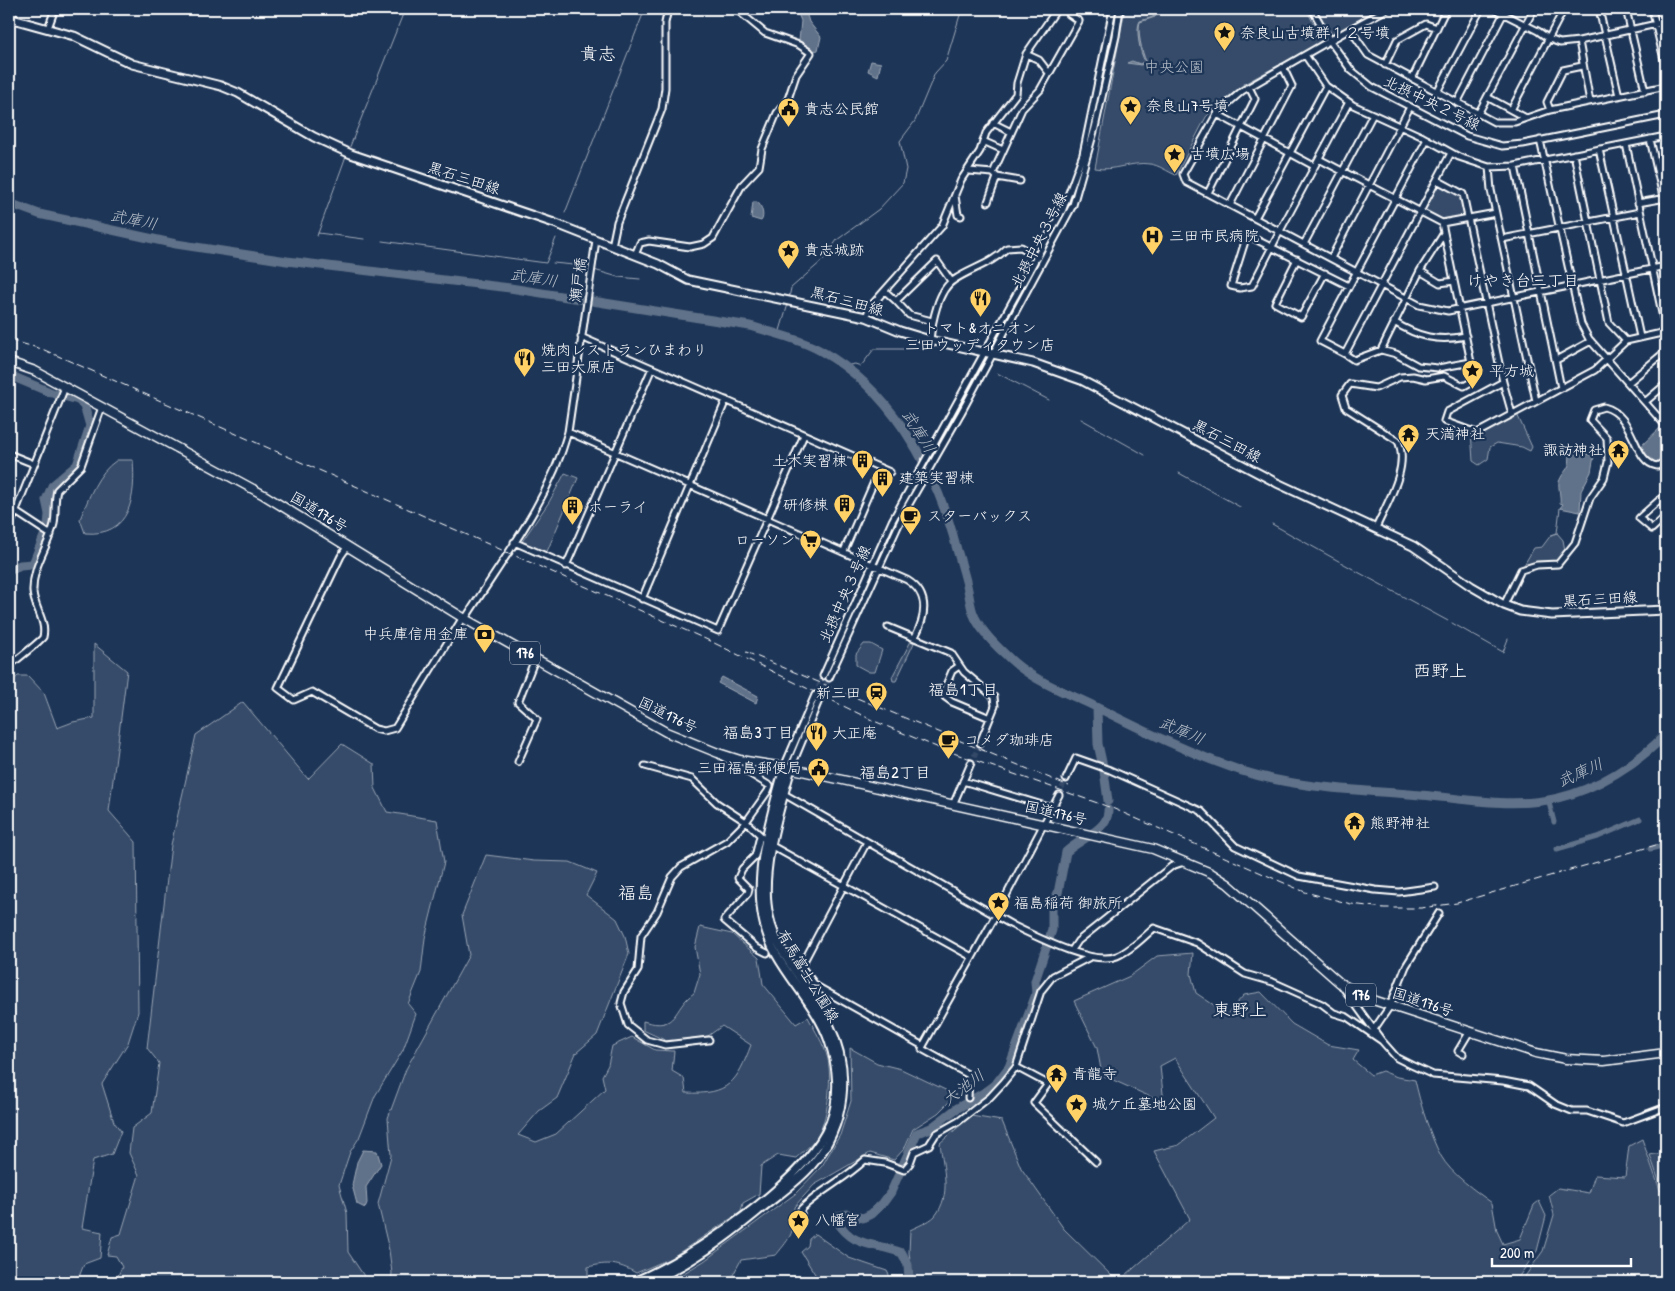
<svg xmlns="http://www.w3.org/2000/svg" width="1675" height="1291" font-family="'Patrick Hand','Klee One',sans-serif">
<style>
.green{fill:#364b69;stroke:#9aa5b4}
.water{fill:#617289;stroke:#a0aab8}
.lines{fill:none;stroke-linecap:round;stroke-linejoin:round}
.stream{stroke:#a0aab8;stroke-width:1}
.canal{stroke:#617289;stroke-width:5}
.river{stroke:#617289;stroke-width:9}
.minor-tunnel{stroke:#344968;stroke-width:5;stroke-dasharray:5 2.5;stroke-linecap:butt}
.minor-casing{stroke:#fff;stroke-width:9}
.major-casing{stroke:#fff;stroke-width:11}
.highway-casing{stroke:#fff;stroke-width:11}
.minor{stroke:#1d3557;stroke-width:5}
.major{stroke:#1d3557;stroke-width:7}
.highway{stroke:#1d3557;stroke-width:8}
.rail{stroke:#fff;stroke-width:1;stroke-dasharray:8 4;stroke-linecap:butt}
.labels{text-anchor:middle;stroke-width:4.5;stroke-linejoin:round;paint-order:stroke}
.shield{fill:#1d3557;stroke:#bbc2cd;stroke-width:1}
.shield-label{font-size:14px;font-weight:bold;fill:#fff}
.poi-label{font-size:15px;fill:#fff;stroke:#1d3557;text-anchor:start}
.park-label{font-size:15px;fill:#b9c0ca;stroke:#1d3557}
.street-label{font-size:15px;fill:#fff;stroke:#1d3557}
.water-label{font-size:16px;font-style:italic;fill:#b8c0ca;stroke:#1d3557}
.neighbourhood-label{font-size:16px;fill:#fff;stroke:#1d3557}
.quarter-label{font-size:18px;fill:#fff;stroke:#1d3557}
</style>
<rect width="100%" height="100%" fill="#1d3557"/>
<filter id="ink" filterUnits="userSpaceOnUse"><feTurbulence type="fractalNoise" baseFrequency=".02" numOctaves="2"/><feDisplacementMap in="SourceGraphic" scale="10" xChannelSelector="R" yChannelSelector="G"/><feConvolveMatrix kernelMatrix="1 2 1 2 8 2 1 2 1" color-interpolation-filters="sRGB"/></filter>
<g filter="url(#ink)">
<path class="green" d="M1125 9H1306L1323 41 1244 84 1214 109 1206 117 1176 175C1168 172 1159 165 1150 164 1131 161 1113 172 1095 168Z
M1316 9H1379L1332 35Z
M1437 180 1463 194 1468 218 1442 223 1420 212Z
M1516 412 1532 447 1530 451 1522 447 1497 443 1490 447 1488 459 1479 465 1473 461 1471 431 1477 433Z
M117 460H133C136 496 131 537 85 533L80 519C89 498 97 473 117 460Z
M565 473 578 478 546 554 521 543 549 502Z
M1557 533 1563 540 1566 556 1558 564 1521 570 1534 548 1542 547 1551 535Z
M911 641 914 643 896 681H893L892 677Z
M94 644 127 671 109 811 136 842 138 1012 128 1043 102 1084 114 1122 121 1131 112 1154 93 1160 82 1228 102 1232 100 1258 84 1264 77 1282H9V684L18 676H28L44 693 57 728 73 722 94 718Z
M864 644H871L882 650 875 672H869L856 665V654Z
M243 702 308 779 342 744 374 764 375 788 387 812 437 820 444 862 425 938 421 972 408 1004 416 1014 403 1050 375 1096 359 1138 350 1152 339 1185 347 1213 348 1252 368 1282H332L324 1276 317 1282H115L122 1267 116 1256 107 1255 112 1237 121 1234 139 1175 129 1153 132 1128 152 1113 159 1063 147 1048 171 845 196 735Z
M486 855 534 861 570 862 597 873 586 895 617 919 625 936 629 954 597 1035 576 1053 557 1098 539 1111 518 1135 536 1142 556 1134 605 1089 602 1076 608 1065 612 1046 632 1037 655 1050 674 1051 672 1071 684 1078 686 1093C729 1095 737 1082 751 1045L722 1026 708 1036 669 1042 643 1030V1021C679 1032 672 1008 694 993L700 974 695 947 700 927 732 934 759 958 763 984 796 1024 808 1017C815 1031 824 1044 828 1059 832 1081 828 1121 816 1139 811 1146 802 1152 796 1158L778 1155 761 1166 759 1194 743 1203 741 1212 671 1258 636 1273C618 1263 608 1262 588 1267V1282H391L392 1273 389 1250 378 1204 391 1156 388 1118 406 1069 469 955 462 915Z
M1193 953 1191 974 1196 993 1227 1014 1244 995 1261 992 1292 1024 1328 1045 1359 1050 1353 1060 1371 1075 1382 1071 1397 1077 1415 1080C1420 1103 1430 1136 1441 1156 1451 1174 1477 1192 1492 1203L1497 1231 1503 1244 1520 1239 1534 1205 1539 1201 1546 1216 1537 1251 1515 1282H914L909 1253 910 1230C918 1226 929 1222 935 1216 952 1195 943 1168 940 1143L971 1116 1002 1121 1021 1168 1064 1229 1118 1282 1190 1219 1154 1151 1179 1145 1214 1118 1175 1058 1160 1066 1164 1103 1102 1075 1097 1048 1074 1001 1130 976 1157 956Z
M850 1048 877 1063 901 1069 956 1095 938 1113 913 1129 904 1149 894 1160 870 1153 814 1185 794 1207C795 1232 791 1237 776 1255L741 1260 733 1275 732 1282H669L704 1261 795 1194 822 1166 840 1135 851 1101Z
M1642 1139 1660 1190 1666 1196V1282H1521L1543 1251 1554 1215 1549 1195 1558 1188 1589 1193 1595 1175 1625 1177 1629 1146Z
M1666 1152V1188L1661 1187 1650 1155Z
M815 1234 849 1258 887 1271 890 1277 888 1282H820L801 1252 808 1246 809 1239Z"/>
<path class="water" d="M805 9 809 22 821 37 818 50 814 51 799 41 801 21 797 11Z
M1157 9H1159L1155 17 1140 22C1137 31 1142 53 1146 61L1141 65 1127 63 1132 61 1140 64 1145 61C1140 54 1135 28 1140 21L1153 17Z
M871 61 881 63 878 76 868 71Z
M753 202H757C762 205 765 217 761 221L751 218Z
M1661 427 1666 432V459L1656 464 1644 456 1640 447Z
M1571 449 1594 456 1591 472 1581 491 1580 512 1560 508 1563 504 1560 503C1561 497 1558 487 1559 482 1564 468 1572 471 1569 451Z
M722 677 758 696 756 703 718 683Z
M363 1150 377 1151 381 1164 366 1187 367 1203 365 1208 357 1204 352 1185 357 1162Z"/>
<g class="lines">
<path class="stream" d="M349 149 405 9
M565 213 645 9
M318 233 364 239
M317 236 346 156
M382 241 546 263 556 238
M553 263 574 265 578 269 590 270
M594 270 618 277 640 279
M789 298 791 288 823 260 837 240 879 209 903 183 906 169 900 141 915 121 935 73 946 61 960 15 968 9
M779 334 788 304
M844 366 855 364 861 366 874 349H922
M997 373 1049 400
M1081 419 1145 455
M1179 473 1240 507
M1272 524 1353 569
M1557 533 1560 508
M1356 571 1448 621
M1452 623 1503 652 1508 639"/>
<path class="canal" d="M1548 799 1554 822
M1557 849 1598 837 1640 819
M1650 849 1666 845"/>
<path class="river" d="M9 203 39 214 176 244 287 261 510 288 750 326C774 333 799 339 821 351 888 388 932 463 953 535 957 551 963 568 967 585 969 594 970 604 973 613 979 628 993 643 1005 654 1030 680 1063 691 1094 706 1142 730 1191 754 1242 771 1302 790 1369 790 1431 796 1472 800 1517 808 1558 798 1597 789 1638 763 1666 734
M9 375 52 393 78 400 84 405 90 426 77 465 52 486 46 500 49 514 48 526 33 564 20 565 9 571
M1097 708 1098 744 1104 771 1108 801
M909 1282 908 1265 902 1253C875 1242 854 1249 837 1221L838 1216 848 1214 863 1218 871 1214 883 1203 891 1192 917 1133 931 1128 956 1109 987 1091 995 1085 1009 1067 1036 994 1035 981 1052 930V904L1058 893 1066 852C1079 839 1109 830 1108 810"/>
<path class="minor-tunnel" d="M815 695 823 676
M820 698 829 678
M971 763 980 743
M1059 795 1066 779"/>
<defs>
<path id="minor" d="M1312 9 1330 41 1351 70 1372 87 1467 136 1502 146 1523 144 1666 115
M1494 9 1538 31 1549 39 1560 43 1579 41 1666 22
M1599 9 1619 96
M1626 9 1645 91
M1652 9 1666 68
M48 28 55 9
M1350 29 1387 9
M1579 41 1590 102
M1026 54 1039 60 1049 73
M1305 55 1326 86 1353 105 1421 136 1459 157 1489 167 1515 166 1666 136
M1385 65 1397 40 1426 24 1437 28
M1412 79 1446 9
M1666 86 1550 110 1515 122H1494L1368 55 1350 29 1242 91 1218 112 1183 174 1186 182 1419 305 1448 311 1666 266
M1437 92 1481 9
M1487 97 1526 118
M1349 102 1280 231 1252 286 1240 288 1231 286 1247 235 1349 286
M1457 103 1506 9
M1511 110 1564 9
M1550 110 1547 102 1563 70 1582 66
M1217 114 1314 166
M1478 114 1534 9
M993 123 1011 132
M1650 139 1666 210
M1540 140 1581 324 1589 339 1666 426
M983 141 1003 150
M1626 144 1666 332
M1599 149 1640 337
M1451 153 1345 354 1354 360 1381 350 1396 354 1418 366 1438 368 1471 362
M1574 154 1609 323 1626 341
M1319 159 1442 223 1496 213
M1515 166 1561 388
M1489 167 1491 190 1536 401
M969 171 993 173 1022 109 1040 90 1079 21 1069 14 1070 9
M997 177 1020 181
M1437 180 1463 194 1503 382 1447 412 1444 421 1477 433 1595 370 1626 341 1666 332
M1208 193 1255 99 1249 87
M955 196 958 215 961 216
M988 202 997 177 993 173
M1638 203 1666 198
M1230 205 1292 86 1283 67
M1255 218 1326 86
M1502 239 1640 212
M1304 244 1373 114
M612 246 617 222 662 109 665 88V23L668 9
M635 255 640 243 649 241 690 247 704 244 713 238 742 185 759 167 762 149 777 113 788 99 796 75 811 53 799 45 765 33 736 9
M1331 258 1410 107
M1297 259 1275 303 1301 317 1325 273
M1420 271 1440 283 1454 281
M885 291 896 301
M866 317 870 307 942 226 961 180 980 151 986 133 1016 94 1017 83 1026 54 1057 9
M932 321 909 315 896 301 937 261 951 281
M1394 322C1418 337 1438 342 1466 336
M581 337 890 472
M930 340C932 323 938 289 954 280 972 268 992 264 1007 248L1021 247 1038 257
M1381 350 1420 271 1444 233
M1345 354 1320 341 1427 139
M1556 360 1591 341
M1503 382 1512 414
M1628 383 1666 351
M1645 402 1666 384
M568 432 907 580C930 594 926 616 915 637
M9 454 34 464
M1666 494 1639 518 1652 529 1666 516
M16 512 51 535
M9 528 65 387
M1376 528C1387 503 1410 467 1398 441L1346 408 1342 395 1350 384 1376 388 1400 377 1413 376 1426 379 1444 376 1464 386 1471 382 1473 372 1442 223
M514 542 718 631 804 435
M348 546 341 556 278 688 294 700 312 692 375 729 384 731 395 728 463 617
M844 551 880 468
M566 566 652 368
M642 599 726 400
M1504 605 1521 570 1537 565 1558 564 1575 543 1590 498 1604 478 1608 462 1607 438 1590 420 1594 410 1604 407C1636 415 1632 462 1657 466L1666 461
M465 619C503 559 549 501 568 432L596 240
M888 627 951 653 964 672 994 697 995 706 980 743
M9 666C15 661 41 641 43 637 47 622 34 607 33 592 32 566 48 548 54 524 56 513 54 501 57 490L81 466 102 407
M959 666 952 671 944 690 945 697 952 702 990 718
M823 676 892 521 1063 209 1083 154 1113 9
M829 678 905 511 961 413 1073 205 1095 128 1116 36 1120 9
M518 762 537 719 518 702 535 659
M645 766 692 779 717 803 746 822 772 846 972 957
M784 767 815 695
M791 768 820 698
M1066 779 1076 758 1110 770 1201 811 1235 846 1299 876 1375 890 1399 892 1435 887
M963 781 1052 808
M784 794 1012 925C1035 936 1093 966 1117 956 1131 950 1143 938 1154 928L1197 943 1245 974 1273 982 1322 1004 1334 1013 1347 1017 1382 1041
M953 805 971 763
M760 836 755 856 742 869 738 878 749 889 748 893 724 920 757 948 767 953
M867 842 802 965 803 969 816 986 923 1046 922 1049 969 1075 968 1098
M1072 950 1078 941 1172 866 1184 862
M1342 986 1382 1041 1397 1058 1411 1065 1433 1075 1503 1081 1529 1086 1555 1104 1572 1111H1587L1623 1123 1666 1107
M1375 1028 1390 1006 1406 966 1439 913
M709 1040 665 1045 647 1040 628 1025 621 1003 624 992 638 970 641 936 657 912 672 877 681 867 727 841 746 822 768 791 770 786 721 756
M923 1046 996 915 1059 795
M1463 1054 1458 1051 1470 1031
M1016 1067 1048 1084 1034 1103 1096 1162
M801 1224V1209C822 1189 844 1180 865 1160L885 1163 904 1170 910 1163 914 1152 929 1145 936 1134 959 1121 990 1097 1003 1083 1016 1067 1041 991 1053 976 1090 957"/>
<path id="major" d="M9 18 74 36 132 64 221 86 238 93 314 137 351 154 554 223 658 264 688 280 866 317 900 331 930 340 1033 363 1081 380 1277 483 1413 546 1471 586 1504 605 1520 611 1552 615 1666 610
M633 1282C691 1259 806 1182 830 1123 840 1098 838 1067 829 1041 814 997 772 967 763 919 753 869 772 815 784 767
M650 1282C690 1264 724 1239 757 1212 775 1197 797 1183 812 1165 846 1126 852 1071 829 1024 811 986 778 959 769 916 759 872 779 812 791 768"/>
<path id="highway" d="M9 362 35 371 264 495 465 619 666 732 718 753 740 760 784 767 1153 849 1211 873 1228 884 1340 983 1367 998 1536 1053 1566 1059 1604 1061 1666 1053"/>
</defs>
<use href="#minor" class="minor-casing"/>
<use href="#major" class="major-casing"/>
<use href="#highway" class="highway-casing"/>
<use href="#minor" class="minor"/>
<use href="#major" class="major"/>
<use href="#highway" class="highway"/>
<path class="rail" d="M9 340 42 349 710 641 874 721 939 748 1112 808 1305 892 1351 904 1384 908H1421L1457 903 1666 842
M746 652 1069 786"/>
</g>
</g>
<defs>
<symbol id="sight-pin" viewBox="-11 -11 22 30"><path d="M0 17L-7.5 6A9.5 9.5 0 1 1 7.5 6Z" fill="#ffd166" stroke="#1d3557"/><path d="M0-6L1.8-2.2L6-1.7L2.9 1.2L3.7 5.4L0 3.3L-3.7 5.4L-2.9 1.2L-6-1.7L-1.8-2.2Z" fill="#111"/></symbol>
<symbol id="civic-pin" viewBox="-11 -11 22 30"><path d="M0 17L-7.5 6A9.5 9.5 0 1 1 7.5 6Z" fill="#ffd166" stroke="#1d3557"/><path d="M-.6-6.5H3V-4.5H.6V-3L4-1V1h2V6H-6V1h2V-1L-.6-3ZM-1.2 2.5V6h2.4V2.5Z" fill="#111"/></symbol>
<symbol id="hospital-pin" viewBox="-11 -11 22 30"><path d="M0 17L-7.5 6A9.5 9.5 0 1 1 7.5 6Z" fill="#ffd166" stroke="#1d3557"/><path d="M-5-5h3v3.5h4V-5h3V5h-3V1.5h-4V5h-3Z" fill="#111"/></symbol>
<symbol id="restaurant-pin" viewBox="-11 -11 22 30"><path d="M0 17L-7.5 6A9.5 9.5 0 1 1 7.5 6Z" fill="#ffd166" stroke="#1d3557"/><path d="M-5-6h1v4h1v-4h1v4h1v-4h1v5L-1.5 .5V6h-2V.5L-5-1ZM5-6V6H3V1.5H1.5Q1.5-4 5-6Z" fill="#111"/></symbol>
<symbol id="temple-pin" viewBox="-11 -11 22 30"><path d="M0 17L-7.5 6A9.5 9.5 0 1 1 7.5 6Z" fill="#ffd166" stroke="#1d3557"/><path d="M0-6L5-2H3V0L6.5 2.5H4V6H1.5V3h-3V6H-4V2.5H-6.5L-3 0V-2H-5Z" fill="#111"/></symbol>
<symbol id="building-pin" viewBox="-11 -11 22 30"><path d="M0 17L-7.5 6A9.5 9.5 0 1 1 7.5 6Z" fill="#ffd166" stroke="#1d3557"/><path d="M-4-6H4V6H1V3H-1V6H-4ZM-2.5-4.3h1.7v1.8h-1.7ZM.8-4.3h1.7v1.8H.8ZM-2.5-1h1.7V.8h-1.7ZM.8-1h1.7V.8H.8Z" fill="#111"/></symbol>
<symbol id="cafe-pin" viewBox="-11 -11 22 30"><path d="M0 17L-7.5 6A9.5 9.5 0 1 1 7.5 6Z" fill="#ffd166" stroke="#1d3557"/><path d="M-5.5-4.5H6V0H3Q3 3.5 0 3.5H-2.5Q-5.5 3.5-5.5 0ZM3-3.2v2h1.7v-2ZM-6 4.5H4V6H-6Z" fill="#111"/></symbol>
<symbol id="supermarket-pin" viewBox="-11 -11 22 30"><path d="M0 17L-7.5 6A9.5 9.5 0 1 1 7.5 6Z" fill="#ffd166" stroke="#1d3557"/><path d="M-6-5.5h2.5l.6 2H6L4.5 2H-2.5L-4.4-4H-6ZM-1.5 3.2a1.3 1.3 0 1 0 .1 0ZM3 3.2a1.3 1.3 0 1 0 .1 0Z" fill="#111"/></symbol>
<symbol id="bank-pin" viewBox="-11 -11 22 30"><path d="M0 17L-7.5 6A9.5 9.5 0 1 1 7.5 6Z" fill="#ffd166" stroke="#1d3557"/><path d="M-6-4H6V4H-6ZM0-2.3a2.3 2.3 0 1 0 0 4.6a2.3 2.3 0 1 0 0-4.6Z" fill="#111"/></symbol>
<symbol id="station-pin" viewBox="-11 -11 22 30"><path d="M0 17L-7.5 6A9.5 9.5 0 1 1 7.5 6Z" fill="#ffd166" stroke="#1d3557"/><path d="M-3-6H3Q5-6 5-4V2Q5 4 3 4L4.5 6H3L1.5 4h-3L-3 6H-4.5L-3 4Q-5 4-5 2V-4Q-5-6-3-6ZM-3.5-4v3h7v-3ZM-3.5 1v1.5H-2V1ZM2 1v1.5H3.5V1Z" fill="#111"/></symbol>
</defs>
<g fill-rule="evenodd">
<use href="#sight-pin" x="1212" y="20" width="25" height="34"/>
<use href="#sight-pin" x="1118" y="94" width="25" height="34"/>
<use href="#civic-pin" x="776" y="96" width="25" height="34"/>
<use href="#sight-pin" x="1162" y="142" width="25" height="34"/>
<use href="#hospital-pin" x="1140" y="224" width="25" height="34"/>
<use href="#sight-pin" x="776" y="238" width="25" height="34"/>
<use href="#restaurant-pin" x="968" y="286" width="25" height="34"/>
<use href="#restaurant-pin" x="512" y="346" width="25" height="34"/>
<use href="#sight-pin" x="1460" y="358" width="25" height="34"/>
<use href="#temple-pin" x="1396" y="422" width="25" height="34"/>
<use href="#temple-pin" x="1606" y="438" width="25" height="34"/>
<use href="#building-pin" x="850" y="448" width="25" height="34"/>
<use href="#building-pin" x="870" y="466" width="25" height="34"/>
<use href="#building-pin" x="832" y="492" width="25" height="34"/>
<use href="#building-pin" x="560" y="494" width="25" height="34"/>
<use href="#cafe-pin" x="898" y="504" width="25" height="34"/>
<use href="#supermarket-pin" x="798" y="528" width="25" height="34"/>
<use href="#bank-pin" x="472" y="622" width="25" height="34"/>
<use href="#station-pin" x="864" y="680" width="25" height="34"/>
<use href="#restaurant-pin" x="804" y="720" width="25" height="34"/>
<use href="#cafe-pin" x="936" y="728" width="25" height="34"/>
<use href="#civic-pin" x="806" y="756" width="25" height="34"/>
<use href="#temple-pin" x="1342" y="810" width="25" height="34"/>
<use href="#sight-pin" x="986" y="890" width="25" height="34"/>
<use href="#temple-pin" x="1044" y="1062" width="25" height="34"/>
<use href="#sight-pin" x="1064" y="1092" width="25" height="34"/>
<use href="#sight-pin" x="786" y="1208" width="25" height="34"/>
</g>
<g class="labels">
<g class="shield">
<rect x="510" y="641.5" width="30" height="23" rx="4"/>
<rect x="1346" y="983.5" width="30" height="23" rx="4"/>
</g>
<g class="shield-label">
<text x="525" y="658">176</text>
<text x="1361" y="1000">176</text>
</g>
<g class="poi-label">
<text x="1240" y="38">奈良山古墳群１２号墳</text>
<text x="1146" y="111">奈良山7号墳</text>
<text x="804" y="114">貴志公民館</text>
<text x="1190" y="159">古墳広場</text>
<text x="1169" y="241">三田市民病院</text>
<text x="804" y="255">貴志城跡</text>
<text x="980" y="333" text-anchor="middle">トマト&amp;オニオン<tspan x="980" dy="17">三田ウッディタウン店</tspan></text>
<text x="541" y="355">焼肉レストランひまわり<tspan x="541" dy="17">三田大原店</tspan></text>
<text x="1489" y="376">平方城</text>
<text x="1425" y="439">天満神社</text>
<text x="1603" y="455" text-anchor="end">諏訪神社</text>
<text x="847" y="466" text-anchor="end">土木実習棟</text>
<text x="899" y="483">建築実習棟</text>
<text x="828" y="510" text-anchor="end">研修棟</text>
<text x="588" y="512">ホーライ</text>
<text x="927" y="521">スターバックス</text>
<text x="795" y="545" text-anchor="end">ローソン</text>
<text x="468" y="639" text-anchor="end">中兵庫信用金庫</text>
<text x="861" y="698" text-anchor="end">新三田</text>
<text x="832" y="738">大正庵</text>
<text x="964" y="745">コメダ珈琲店</text>
<text x="802" y="773" text-anchor="end">三田福島郵便局</text>
<text x="1370" y="828">熊野神社</text>
<text x="1014" y="908">福島稲荷 御旅所</text>
<text x="1072" y="1079">青龍寺</text>
<text x="1092" y="1109">城ケ丘墓地公園</text>
<text x="815" y="1225">八幡宮</text>
</g>
<g class="park-label">
<text x="1174" y="72">中央公園</text>
</g>
<g class="street-label">
<text transform="translate(1432 103) rotate(26)" y="5">北摂中央２号線</text>
<text transform="translate(464 178) rotate(18)" y="5">黒石三田線</text>
<text transform="translate(1039 240) rotate(-63)" y="5">北摂中央３号線</text>
<text transform="translate(578 280) rotate(-82)" y="5">瀬戸橋</text>
<text transform="translate(847 301) rotate(15)" y="5">黒石三田線</text>
<text transform="translate(1227 441) rotate(28)" y="5">黒石三田線</text>
<text transform="translate(319 512) rotate(31)" y="5">国道176号</text>
<text transform="translate(845 594) rotate(-66)" y="5">北摂中央３号線</text>
<text transform="translate(1600 599) rotate(-3)" y="5">黒石三田線</text>
<text transform="translate(668 715) rotate(26)" y="5">国道176号</text>
<text transform="translate(1056 813) rotate(13)" y="5">国道176号</text>
<text transform="translate(808 976) rotate(59)" y="5">有馬富士公園線</text>
<text transform="translate(1423 1002) rotate(18)" y="5">国道176号</text>
</g>
<g class="water-label">
<text transform="translate(134 219) rotate(12)" y="6">武庫川</text>
<text transform="translate(534 277) rotate(9)" y="6">武庫川</text>
<text transform="translate(919 431) rotate(58)" y="6">武庫川</text>
<text transform="translate(1182 730) rotate(23)" y="6">武庫川</text>
<text transform="translate(1580 772) rotate(-24)" y="6">武庫川</text>
<text transform="translate(963 1087) rotate(-37)" y="6">大池川</text>
</g>
<g class="neighbourhood-label">
<text x="1523" y="286">けやき台三丁目</text>
<text x="963" y="695">福島1丁目</text>
<text x="758" y="738">福島3丁目</text>
<text x="895" y="778">福島2丁目</text>
</g>
<g class="quarter-label">
<text x="598" y="60">貴志</text>
<text x="1440" y="677">西野上</text>
<text x="636" y="899">福島</text>
<text x="1240" y="1016">東野上</text>
</g>
</g>
<rect width="1675" height="1291" fill="none" stroke="#1d3557" stroke-width="30"/>
<rect x="15" y="15" width="1645" height="1261" fill="none" stroke="#fff" stroke-width="2" filter="url(#ink)"/>
<path d="M1492 1258v8h139v-8" fill="none" stroke="#ffffff" stroke-width="2.5"/>
<text x="1500" y="1258" font-size="15" fill="#ffffff" stroke="#1d3557" stroke-width="4" paint-order="stroke">200 m</text>
</svg>
